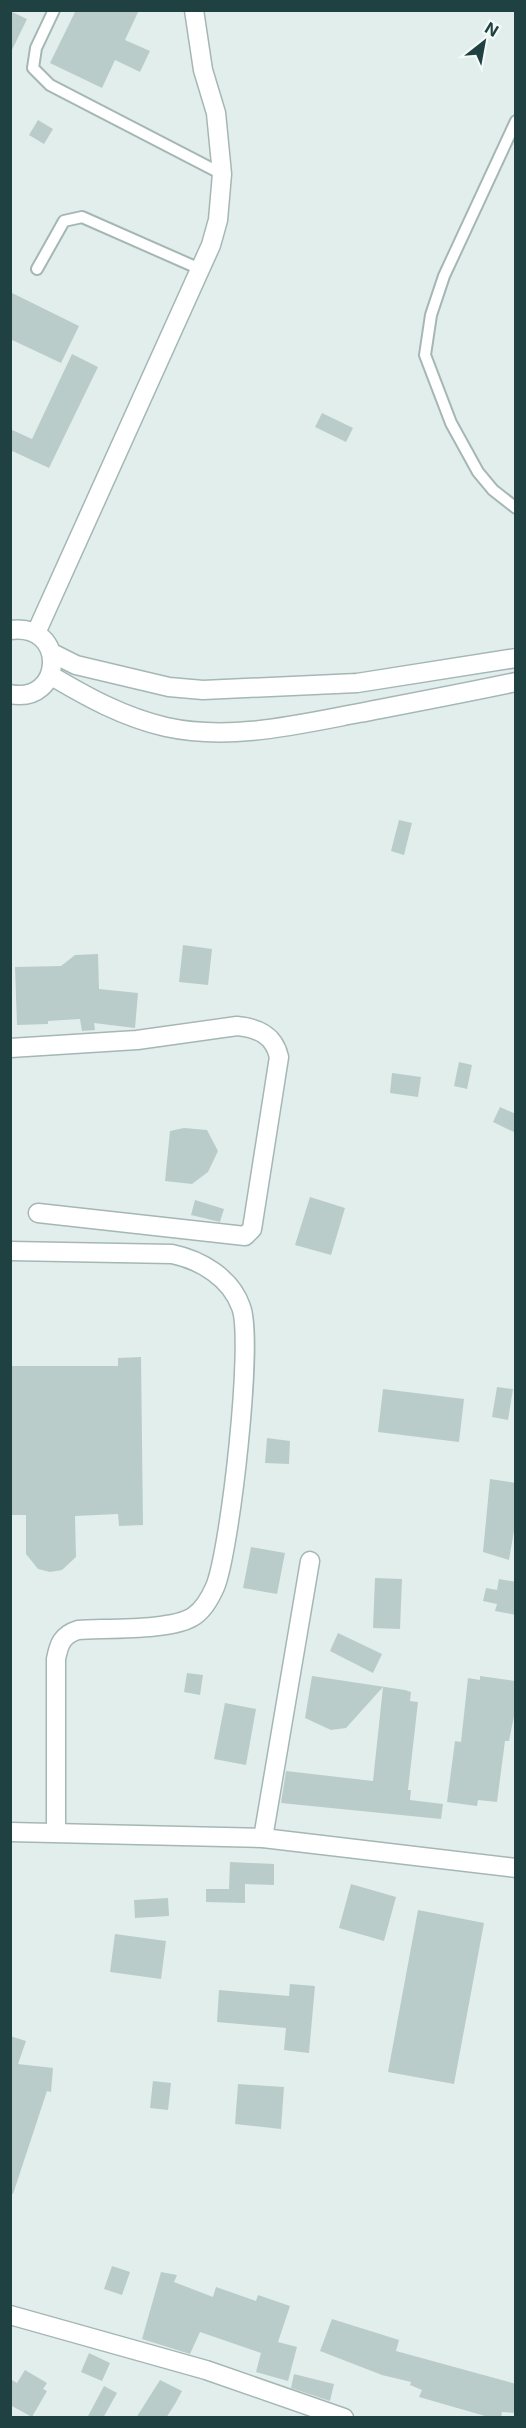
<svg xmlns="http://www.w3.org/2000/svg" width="526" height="2428" font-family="Inter,sans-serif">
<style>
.building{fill:#baccc9}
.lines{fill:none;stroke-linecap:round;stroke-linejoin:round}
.service-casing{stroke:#a4b7b5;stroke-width:14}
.minor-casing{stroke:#a4b7b5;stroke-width:21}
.tertiary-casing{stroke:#a4b7b5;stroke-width:21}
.service{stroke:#fff;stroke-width:10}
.minor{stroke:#fff;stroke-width:18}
.tertiary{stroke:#fff;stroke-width:18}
</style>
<rect width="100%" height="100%" fill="#e2eeec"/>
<path class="building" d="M76 10H139L125 40 150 51 140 72 115 60 102 88 50 63Z
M10 11 27 19 10 54Z
M38 120 53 129 44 144 29 135Z
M10 292 79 326 61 363 10 339Z
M72 354 98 367 49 468 10 450V429L32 439Z
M322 413 353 428 346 442 315 427Z
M399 820 412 823 404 855 391 851Z
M183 945 212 949 208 985 179 982Z
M98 954 99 989 138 993 135 1028 94 1023 95 1030 82 1031 80 1019 48 1021V1024L17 1025 15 967 61 966 75 955Z
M459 1062 472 1065 467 1089 454 1086Z
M392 1073 421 1077 418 1097 390 1093Z
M500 1107 516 1114V1133L493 1122Z
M184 1128 207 1130 218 1151 208 1172 192 1184 165 1181 170 1131Z
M310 1197 345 1208 331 1255 295 1245Z
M195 1200 224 1209 220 1222 191 1215Z
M141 1357 143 1525 119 1526 118 1514 75 1516 76 1557 62 1570 50 1572 38 1569 26 1554V1515H10V1366H118V1358Z
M497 1387 513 1389 508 1420 492 1417Z
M383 1389 464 1399 459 1442 378 1432Z
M267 1438 290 1441 289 1464 265 1463Z
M490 1479 516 1483V1519L509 1560 483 1552Z
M251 1547 285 1553 277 1594 243 1588Z
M375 1578 402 1579 400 1629 373 1628Z
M499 1579 516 1582V1615L495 1611 497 1604 483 1601 486 1588 497 1590Z
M338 1633 382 1654 373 1673 330 1651Z
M187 1673 203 1675 200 1695 184 1692Z
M312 1676 405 1690 411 1692 410 1701 418 1702 408 1790H411L410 1800 443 1804 441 1819 281 1803 286 1771 373 1781 383 1687 346 1728 331 1730 305 1718Z
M480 1676 515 1681 516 1706 509 1741H505L497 1802 478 1800 477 1806 447 1802 455 1741 461 1742 468 1678 480 1680Z
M225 1703 256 1709 246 1765 214 1759Z
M230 1862 274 1864V1885L245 1884V1903L206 1902V1889H229Z
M351 1884 396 1897 384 1941 339 1928Z
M168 1898 169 1916 135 1918 134 1900Z
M418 1910 484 1923 454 2084 388 2072Z
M115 1934 166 1941 161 1979 110 1972Z
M290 1984 315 1986 309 2053 284 2050 286 2028 217 2022 219 1990 289 1996Z
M10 2036 26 2041 18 2064 53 2068 51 2092 47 2091 13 2194 10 2193Z
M153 2081 171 2083 168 2110 150 2108Z
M238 2084 284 2087 281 2129 235 2124Z
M112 2266 130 2272 122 2295 104 2289Z
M161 2272 177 2275 174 2282 213 2297 216 2287 256 2301 258 2295 290 2306 278 2342 297 2347 288 2381 256 2372 261 2353 200 2332 190 2354 142 2339Z
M332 2319 399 2340 396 2351 516 2384V2413L502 2412 501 2418H492L419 2397 422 2390 410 2385 411 2382 382 2375 320 2351Z
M89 2353 110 2363 102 2381 81 2372Z
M25 2370 47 2383 43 2389 47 2391 32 2417 10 2405V2379L17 2383Z
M294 2374 334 2384 330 2401 291 2388Z
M160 2380 182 2391 175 2404 166 2418H136Z
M104 2386 117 2393 103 2418H87Z"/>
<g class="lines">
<defs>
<path id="service" d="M54 10 36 48 33 68 50 85 222 174
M516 121 444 276 431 315 425 355 451 423 478 472 493 490 516 508
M37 269 64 221 82 217 200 269"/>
<path id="minor" d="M10 630C68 622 64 705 10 694
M36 633 211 245 218 220 222 174 216 113 203 70 194 10
M52 653 76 665 169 687 203 690 357 683 516 658
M50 675C87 697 123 717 166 727 230 741 296 725 359 713 411 703 464 693 516 682
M10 1048 137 1040 237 1026C258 1028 274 1035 279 1057L252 1229 245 1236 38 1213
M10 1251 172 1254C201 1260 231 1278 241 1307 254 1340 230 1551 215 1587 211 1596 203 1610 194 1616 173 1631 105 1628 78 1630 62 1635 59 1644 56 1659V1832
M263 1838 310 1561
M10 2315 206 2370 344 2418"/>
<path id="tertiary" d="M10 1832 263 1838 516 1868"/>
</defs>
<use href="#service" class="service-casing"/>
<use href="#minor" class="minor-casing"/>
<use href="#tertiary" class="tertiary-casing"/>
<use href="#service" class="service"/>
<use href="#minor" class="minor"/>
<use href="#tertiary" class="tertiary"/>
</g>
<rect width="526" height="2428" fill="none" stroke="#204141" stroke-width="24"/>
<g transform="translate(484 42) rotate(31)" stroke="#f3faf8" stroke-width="4.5" paint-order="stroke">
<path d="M0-4.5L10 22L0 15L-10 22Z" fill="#204141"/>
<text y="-9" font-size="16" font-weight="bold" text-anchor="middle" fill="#204141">N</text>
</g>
</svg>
